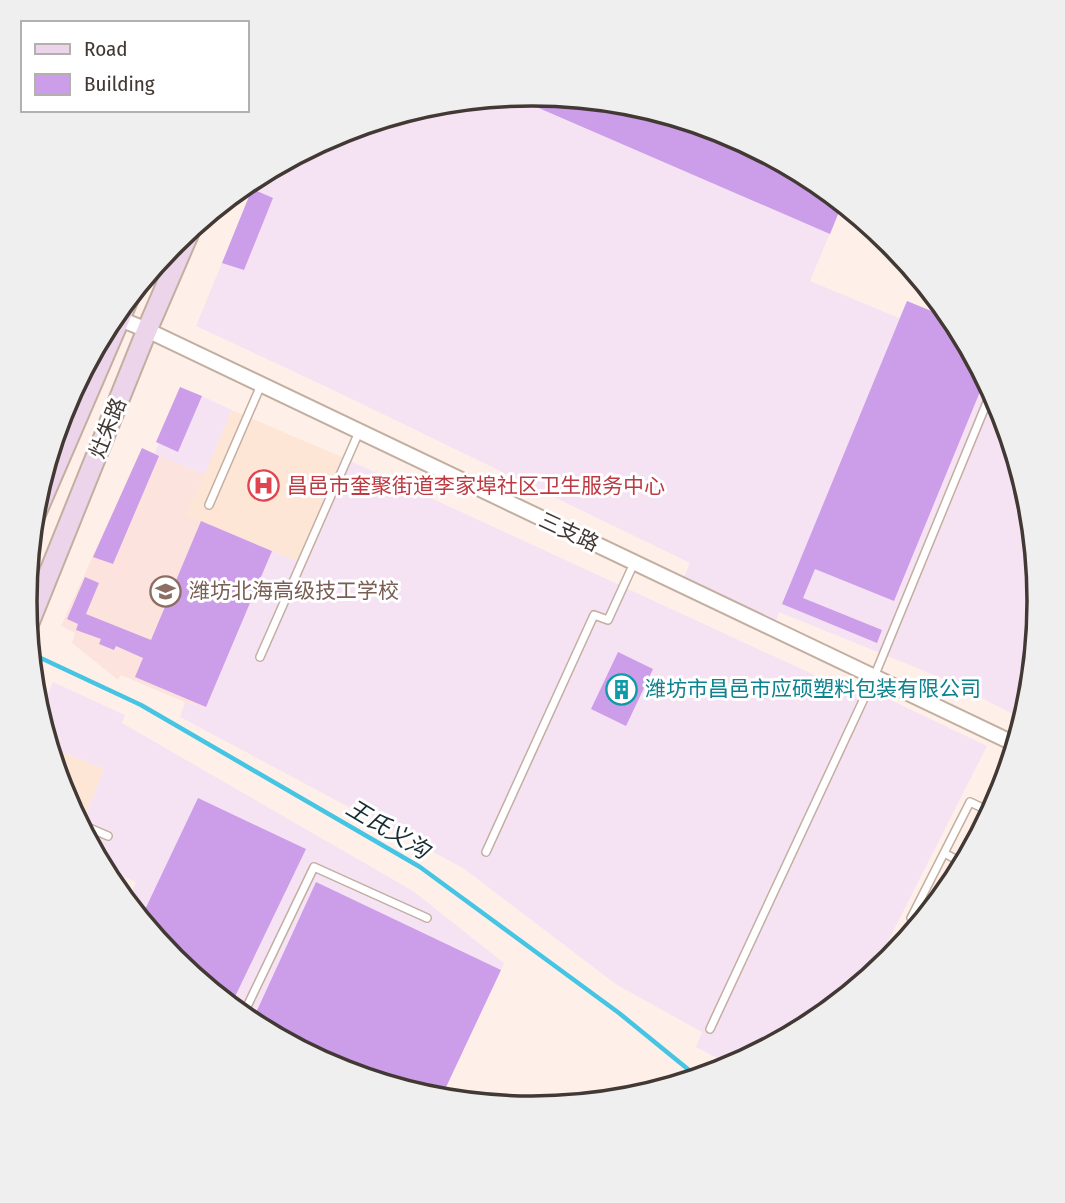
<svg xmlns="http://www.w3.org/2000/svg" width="1065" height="1203" font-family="'Fira Sans Condensed','Noto Sans SC',sans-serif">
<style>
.built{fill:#fee6d7}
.industrial{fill:#f5e3f4}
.education{fill:#fde3dd}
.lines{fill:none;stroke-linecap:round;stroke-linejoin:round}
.stream{stroke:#45c5e3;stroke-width:4.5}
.building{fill:#cc9de9}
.lane-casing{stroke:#c3aea0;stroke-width:10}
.street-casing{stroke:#c3aea0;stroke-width:18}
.secondary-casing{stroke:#c3aea0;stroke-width:23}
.lane{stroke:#fff;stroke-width:7}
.street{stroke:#fff;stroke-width:14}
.secondary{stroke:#ecd4ea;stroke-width:19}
.labels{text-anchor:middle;stroke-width:6;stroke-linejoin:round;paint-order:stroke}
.street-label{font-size:21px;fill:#423934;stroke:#fff}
.health-label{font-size:21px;fill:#be3a42;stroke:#fff;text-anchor:start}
.education-label{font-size:21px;fill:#785e54;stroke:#fff;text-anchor:start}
.culture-label{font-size:21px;fill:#0d838f;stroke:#fff;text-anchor:start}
.water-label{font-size:23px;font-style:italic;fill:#172d32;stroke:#fff}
.rim{fill:none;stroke:#423934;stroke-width:3.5}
</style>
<rect width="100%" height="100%" fill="#fef0e8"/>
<path class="built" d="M232 410 342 457 297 561 186 515Z
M43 731 61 738 57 750 104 769 81 828 63 796Z"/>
<path class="industrial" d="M533 94 632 103 815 179 843 202 810 281 899 318 907 301 956 321 1002 407 1031 503 1040 602 1031 701 1025 720 948 681 912 666 779 612 776 622 682 581 690 563 331 389 196 326 258 175 338 132 434 103Z
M202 396 232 410 204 475 154 454 159 443 178 451Z
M342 457 858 695 871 697 874 692 987 746 869 979 814 1024 734 1067 696 1047 702 1032 617 985 463 868 180 717 185 702 206 707 272 551 297 561Z
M53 682 125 715 122 723 413 891 504 963 440 1100 338 1071 250 1024 173 960 127 904 136 882 101 867 81 828 104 769 57 750 61 738 43 731 39 715Z"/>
<path class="education" d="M142 448 204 475 186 515 272 551 206 707 185 702 121 675 118 680 72 643 75 633 61 626Z"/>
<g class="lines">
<path class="stream" d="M30 653 141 705 420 867 619 1013 700 1079"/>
</g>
<path class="building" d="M533 94 632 103 727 132 815 179 843 202 830 234 511 96Z
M252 189 273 198 244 270 222 263Z
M907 301 956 321 986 377 894 601 815 569 803 598 882 630 877 643 782 604Z
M180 387 202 396 178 452 156 442Z
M142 448 159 456 113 564 93 557Z
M201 521 272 551 206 707 135 677 143 658 116 646 114 650 99 644 101 639 76 630 78 624 67 619 85 577 99 583 86 614 151 640Z
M618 652 653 669 626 726 591 709Z
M198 798 306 849 230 1007 173 960 140 920Z
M316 882 501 970 440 1100 425 1097 254 1017Z"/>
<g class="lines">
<defs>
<path id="lane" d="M209 505 261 385
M260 657 359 432
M78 823 108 836
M486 852 594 615 608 620 634 563
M944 853 965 864
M922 923 911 918 970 802 993 813
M242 1017 314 867 427 918
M710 1029 874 677 992 390
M322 1062 346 1073"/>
<path id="street" d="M120 319 147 330 1017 745"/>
<path id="secondary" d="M32 522 130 295
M27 628 147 330 191 228"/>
</defs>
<use href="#lane" class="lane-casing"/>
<use href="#street" class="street-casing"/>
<use href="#secondary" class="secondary-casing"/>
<use href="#lane" class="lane"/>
<use href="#street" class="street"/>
<use href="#secondary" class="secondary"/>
</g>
<defs>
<symbol id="hospital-ring" viewBox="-11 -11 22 22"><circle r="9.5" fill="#fff" stroke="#e0444e" stroke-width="1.5"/><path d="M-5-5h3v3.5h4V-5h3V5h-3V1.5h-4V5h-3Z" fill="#e0444e"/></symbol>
<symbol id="school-ring" viewBox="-11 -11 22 22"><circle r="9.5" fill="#fff" stroke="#8d6e63" stroke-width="1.5"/><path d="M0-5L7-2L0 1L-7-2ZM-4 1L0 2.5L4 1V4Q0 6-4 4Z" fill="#8d6e63"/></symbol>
<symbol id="building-ring" viewBox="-11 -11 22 22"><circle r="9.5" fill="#fff" stroke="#0f9aa8" stroke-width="1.5"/><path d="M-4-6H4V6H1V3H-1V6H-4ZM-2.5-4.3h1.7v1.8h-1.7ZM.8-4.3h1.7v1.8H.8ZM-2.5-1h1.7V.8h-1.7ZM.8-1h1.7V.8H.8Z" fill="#0f9aa8"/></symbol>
</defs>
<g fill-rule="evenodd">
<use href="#hospital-ring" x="246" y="468" width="35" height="35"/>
<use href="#school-ring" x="148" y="574" width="35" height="35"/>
<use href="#building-ring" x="604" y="672" width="35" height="35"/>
</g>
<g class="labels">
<g class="street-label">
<text transform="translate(108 428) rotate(-68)" y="7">灶朱路</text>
<text transform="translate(569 532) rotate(25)" y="7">三支路</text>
</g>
<g class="health-label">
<text x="287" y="493">昌邑市奎聚街道李家埠社区卫生服务中心</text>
</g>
<g class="education-label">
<text x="189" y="598">潍坊北海高级技工学校</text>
</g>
<g class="culture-label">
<text x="645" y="696">潍坊市昌邑市应硕塑料包装有限公司</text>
</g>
<g class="water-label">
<text transform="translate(388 829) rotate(31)" y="8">王氏义沟</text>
</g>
</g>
<path d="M0 0H1065V1203H0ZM37 601a495 495 0 1 1 990 0a495 495 0 1 1-990 0Z" fill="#f0efef" fill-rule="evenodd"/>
<path class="rim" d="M37 601a495 495 0 1 1 990 0a495 495 0 1 1-990 0Z"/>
<rect x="21" y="21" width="228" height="91" fill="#ffffff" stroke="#b3b0ae" stroke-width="2"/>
<rect x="35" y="44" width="35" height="10" fill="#ecd4ea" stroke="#b3b0ae" stroke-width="2"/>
<text x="84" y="56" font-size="21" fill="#423934">Road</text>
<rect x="35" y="74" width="35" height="21" fill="#cc9de9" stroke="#b3b0ae" stroke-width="2"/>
<text x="84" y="91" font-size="21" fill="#423934">Building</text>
</svg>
